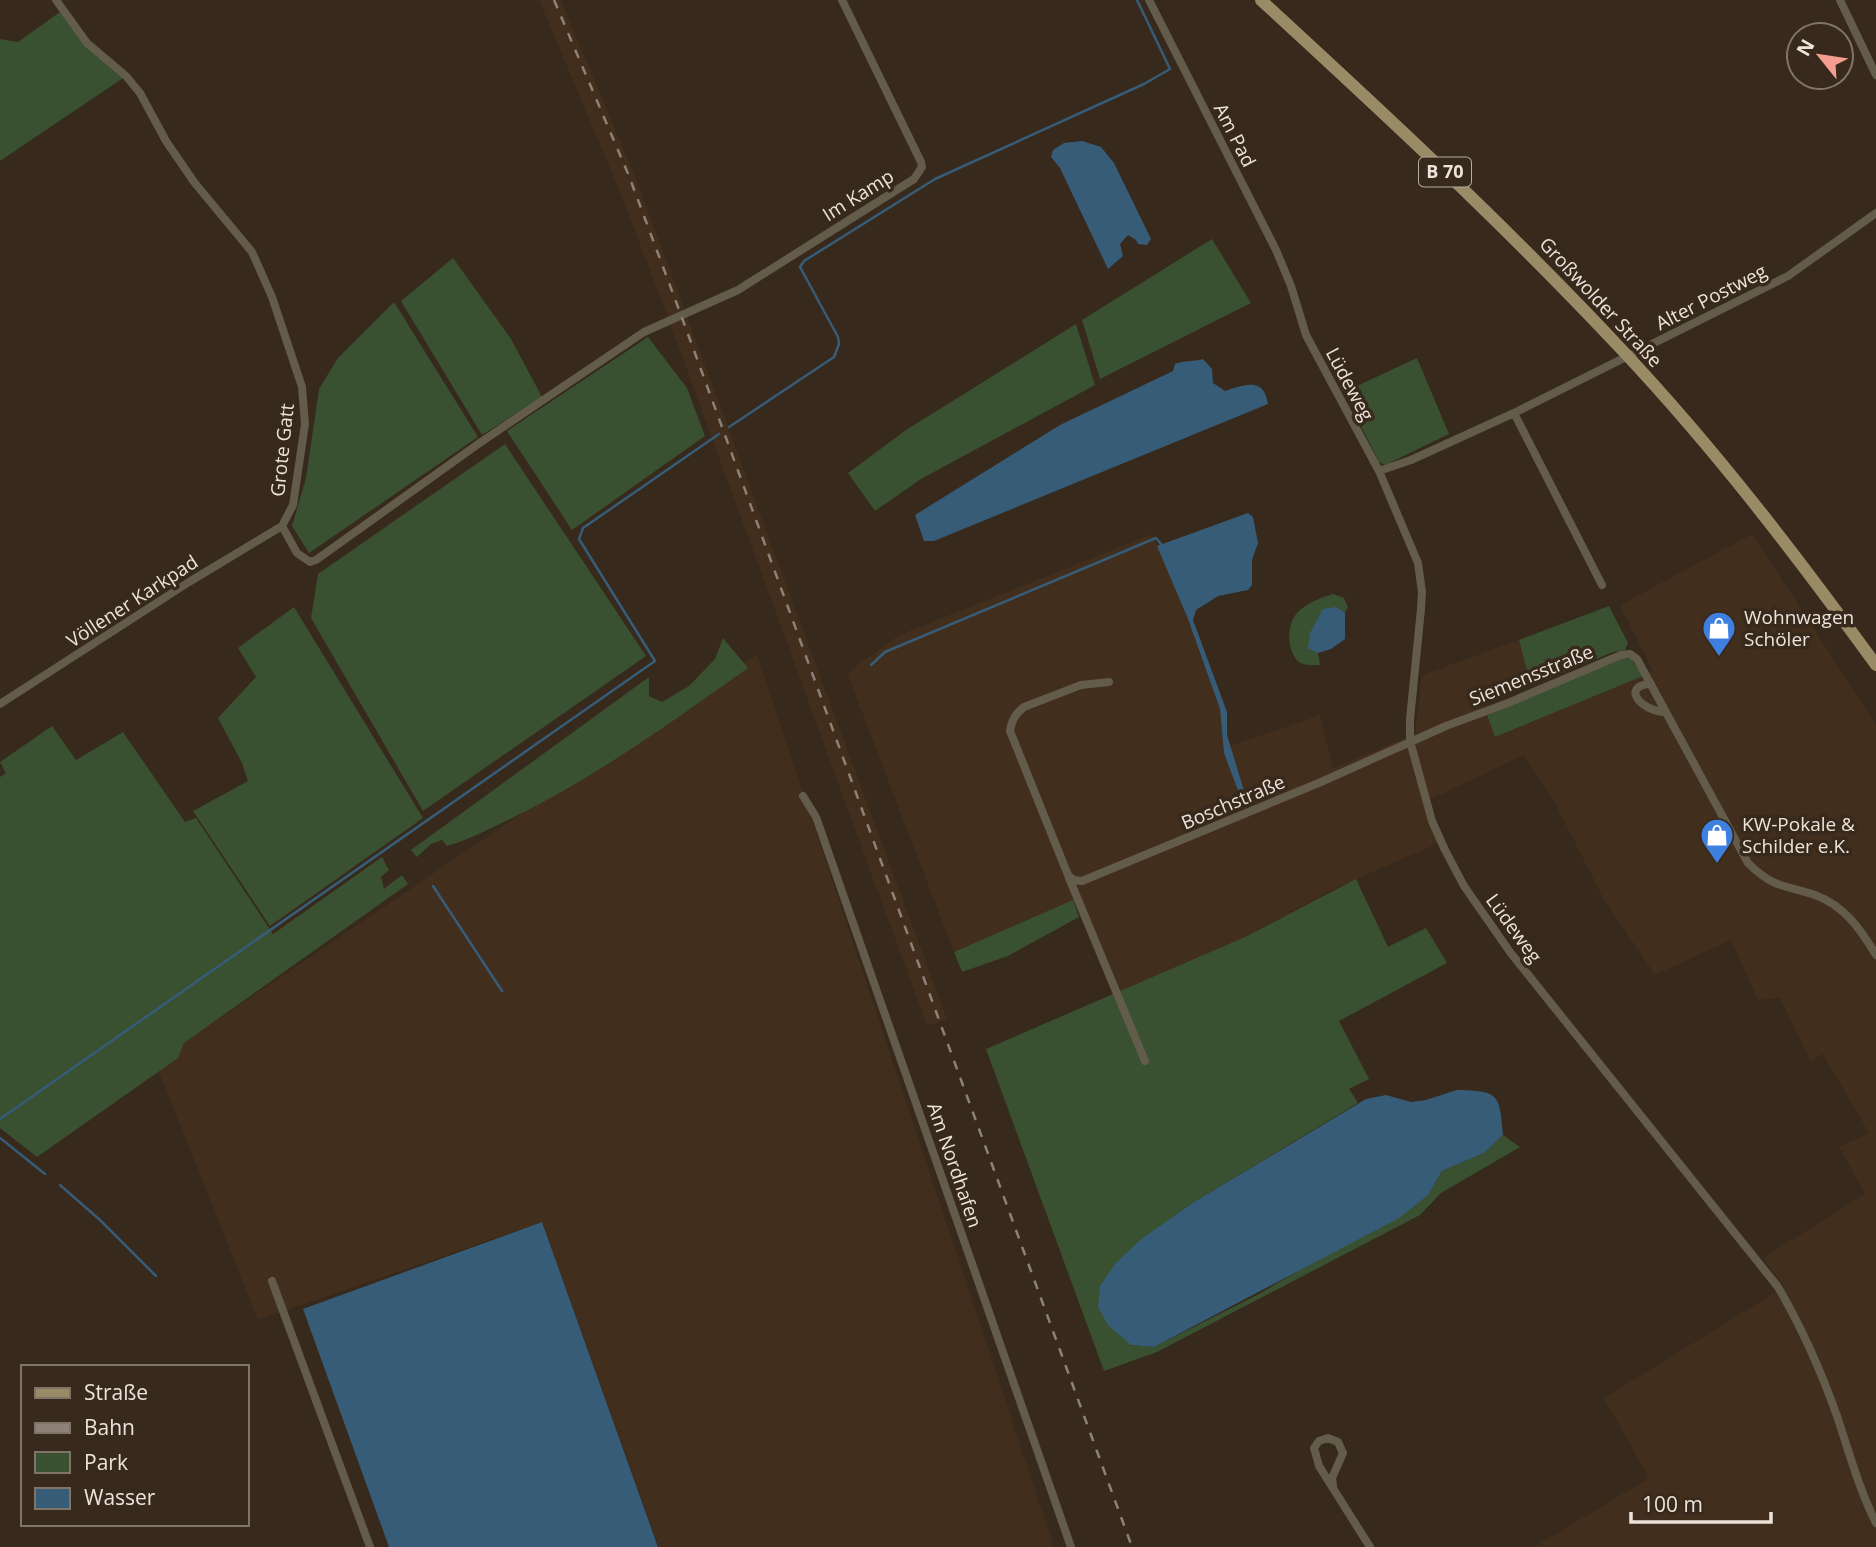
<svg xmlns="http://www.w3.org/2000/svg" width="1876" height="1547" font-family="'Open Sans',sans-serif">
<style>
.built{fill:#422e1c}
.green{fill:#395130}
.water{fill:#375c78}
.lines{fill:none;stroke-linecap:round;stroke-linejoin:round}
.stream{stroke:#375c78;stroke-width:2.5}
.street{stroke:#645c4b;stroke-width:8}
.primary{stroke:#9a8b67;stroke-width:12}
.rail{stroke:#8e8278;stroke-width:2.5;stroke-dasharray:9 9;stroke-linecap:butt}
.labels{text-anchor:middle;stroke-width:7;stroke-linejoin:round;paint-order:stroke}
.shield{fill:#37291c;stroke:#b6aba2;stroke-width:2}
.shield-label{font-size:18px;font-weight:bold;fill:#ede3db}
.street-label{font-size:19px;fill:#ede3db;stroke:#37291c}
.poi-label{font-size:19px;fill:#ede3db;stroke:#37291c;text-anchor:start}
</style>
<rect width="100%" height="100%" fill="#37291c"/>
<path class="built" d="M539 0H561L638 184 947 1019 927 1026 667 315 620 192Z
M1152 534 1188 619 1220 709 1224 753 1245 794 1230 746 1320 715 1333 768 1415 734 1422 675 1519 640 1531 686 1483 704 1495 737 1653 671 1620 605 1752 534 1876 724V1547H1534L1649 1478 1604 1398 1784 1287 1763 1258 1865 1194 1839 1147 1869 1133 1823 1054 1811 1061 1780 998 1758 1000 1731 940 1655 975 1602 896 1554 801 1524 755 1423 803 1439 843 1336 888 1245 937 1113 995 1073 901 954 952 847 673 899 635Z
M757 654 1054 1547H659L542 1222 258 1320 155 1062Z"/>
<path class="green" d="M60 12 123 78 0 161V39L18 42Z
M1212 239 1251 303 1100 379 1082 320Z
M453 258 511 339 542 397 482 435 401 301Z
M394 302 478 437 309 553 292 526 306 478 319 389 338 358Z
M1076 324 1095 385 921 479 875 511 848 473 906 430Z
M648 337 687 388 705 436 572 530 507 431Z
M1417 358 1449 434 1385 465 1379 462 1344 392Z
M505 444 646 656 423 811 311 618 318 574Z
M1333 594 1344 598 1348 607 1345 613 1337 607 1309 647 1318 653 1320 665C1313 665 1303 666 1298 661 1286 649 1287 624 1297 613 1306 603 1320 598 1333 594Z
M1609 606 1628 643 1625 650 1613 652 1531 686 1519 640Z
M294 607 423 818 270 926 193 811 248 781 242 763 218 718 256 677 238 648Z
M723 638 748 668C673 721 599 775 516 816 493 827 471 839 447 846L442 840 431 844 417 857 411 850 649 677V696L662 702 689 686 715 659Z
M1624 658 1631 659 1643 676 1495 737 1487 715Z
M52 726 76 760 123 732 185 822 196 818 273 934 382 857 389 870 381 877 384 889 402 875 408 884 184 1043 178 1058 37 1157 0 1128V777L6 773 0 762Z
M1356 879 1388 947 1426 928 1447 963 1339 1021 1369 1079 1349 1089 1358 1103 1194 1202 1172 1218 1131 1345 1154 1347 1259 1294 1428 1195 1442 1171 1484 1153 1503 1135 1520 1147 1441 1193 1420 1215 1157 1352 1104 1371 986 1049 1245 937Z
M1073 900 1079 917 1008 956 962 972 954 952Z"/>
<path class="water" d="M1082 141 1101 147 1114 163 1151 239 1147 245 1138 244 1136 240 1128 235 1120 244 1123 256 1108 269 1060 168 1051 157 1053 150 1064 143Z
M1203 359 1212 369 1213 383 1225 391C1244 385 1264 376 1268 404L934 541H924L915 515 1060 425 1173 371 1175 364C1185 360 1193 362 1203 359Z
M1248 513 1253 517 1258 543 1252 560V585L1248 590 1218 596 1196 610 1193 620 1227 712V735L1245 794 1240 796 1224 753 1220 709 1188 619 1157 546Z
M1337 607 1345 613V639L1331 649 1318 653 1308 648 1310 633 1323 609Z
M1457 1090C1498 1091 1500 1093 1503 1135L1484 1153 1442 1171 1428 1195 1399 1218 1154 1347 1131 1345 1108 1325 1098 1307 1100 1286 1115 1264 1140 1240 1194 1202 1366 1099 1386 1095 1411 1102 1426 1100Z
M542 1222 658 1547H389L303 1309Z"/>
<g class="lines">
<path class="stream" d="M729 427 834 357 839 344 838 337 800 267 804 261 935 179 1144 84 1170 69 1137 0
M871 665 885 652 1156 538 1161 544
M433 886 502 991
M0 1119 655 661 579 539 583 528 719 434
M0 1138 45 1174
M60 1185 100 1220 156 1276"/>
<path class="street" d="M1149 0 1276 250 1291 286 1306 335 1379 471 1418 563 1422 592 1421 609 1410 719V741L1432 821 1445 850 1464 886 1510 952 1778 1287C1802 1328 1821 1371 1837 1416 1849 1452 1859 1489 1876 1523
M1840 0 1876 75
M1514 413 1602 585
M1379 471 1411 460 1514 413 1788 276 1876 213
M282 526 297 553 310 562 316 560 481 442 644 332 738 290 914 179 922 167 921 162 842 0
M1109 682 1081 685 1024 707C1015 714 1012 720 1010 731L1068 875 1074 880 1082 881 1321 782 1446 726 1508 703 1621 655 1630 654 1637 659 1748 863C1773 888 1784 885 1815 895 1845 906 1861 930 1876 955
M1651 684C1621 685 1639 711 1666 712
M0 704 189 582 282 526 293 505 305 424 302 387 272 297 252 252 194 182 166 141 140 93 126 76 87 43 56 0
M803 796 816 817 1071 1547
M1069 878 1145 1061
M272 1281 370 1547
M1333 1486 1332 1478 1343 1453 1338 1442 1328 1438 1319 1441 1314 1448 1319 1466 1370 1547"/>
<path class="primary" d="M1261 0C1385 114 1508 228 1623 351 1715 449 1797 556 1876 665"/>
<path class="rail" d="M554 0 629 176 681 315 1132 1547"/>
</g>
<defs>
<symbol id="shop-pin" viewBox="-11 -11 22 30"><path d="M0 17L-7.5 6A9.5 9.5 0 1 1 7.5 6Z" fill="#3f7fe0" stroke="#37291c"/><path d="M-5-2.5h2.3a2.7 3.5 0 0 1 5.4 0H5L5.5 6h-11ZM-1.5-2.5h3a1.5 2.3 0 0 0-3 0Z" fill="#fff"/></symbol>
</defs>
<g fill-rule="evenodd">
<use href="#shop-pin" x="1700" y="609" width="38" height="52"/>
<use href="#shop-pin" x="1698" y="816" width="38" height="52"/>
</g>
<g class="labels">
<rect class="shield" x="1419" y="157.5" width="52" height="29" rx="5"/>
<g class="shield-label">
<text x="1445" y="178">B 70</text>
</g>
<g class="street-label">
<text transform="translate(1235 135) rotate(63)" y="7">Am Pad</text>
<text transform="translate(858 195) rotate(-32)" y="7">Im Kamp</text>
<text transform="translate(1711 297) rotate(-27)" y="7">Alter Postweg</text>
<text transform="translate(1601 302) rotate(47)" y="7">Großwolder Straße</text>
<text transform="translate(1350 384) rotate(62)" y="7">Lüdeweg</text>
<text transform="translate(282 450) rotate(-84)" y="7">Grote Gatt</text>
<text transform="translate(132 601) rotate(-33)" y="7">Völlener Karkpad</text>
<text transform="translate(1531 675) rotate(-22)" y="7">Siemensstraße</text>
<text transform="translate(1233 802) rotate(-23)" y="7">Boschstraße</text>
<text transform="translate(1514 928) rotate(54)" y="7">Lüdeweg</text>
<text transform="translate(955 1165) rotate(71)" y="7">Am Nordhafen</text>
</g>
<g class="poi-label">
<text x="1744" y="624">Wohnwagen<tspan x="1744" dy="22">Schöler</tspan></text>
<text x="1742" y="831">KW-Pokale &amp;<tspan x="1742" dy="22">Schilder e.K.</tspan></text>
</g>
</g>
<rect x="21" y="1365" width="228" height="161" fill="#37291c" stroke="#807368" stroke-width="2"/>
<rect x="35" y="1388" width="35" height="10" fill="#9a8b67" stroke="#807368" stroke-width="2"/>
<text x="84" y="1400" font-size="21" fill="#ede3db">Straße</text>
<rect x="35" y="1423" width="35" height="10" fill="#8e8278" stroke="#807368" stroke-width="2"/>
<text x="84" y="1435" font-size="21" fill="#ede3db">Bahn</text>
<rect x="35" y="1452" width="35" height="21" fill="#395130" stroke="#807368" stroke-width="2"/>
<text x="84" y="1470" font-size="21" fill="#ede3db">Park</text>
<rect x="35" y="1488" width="35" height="21" fill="#375c78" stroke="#807368" stroke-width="2"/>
<text x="84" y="1505" font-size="21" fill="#ede3db">Wasser</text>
<g transform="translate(1820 56) rotate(300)"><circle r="33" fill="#37291c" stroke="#807368" stroke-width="2"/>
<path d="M0-5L12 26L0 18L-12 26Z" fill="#f59d8e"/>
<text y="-10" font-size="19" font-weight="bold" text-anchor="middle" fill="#ede3db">N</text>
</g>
<path d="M1631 1512v10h140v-10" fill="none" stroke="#ede3db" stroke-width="3.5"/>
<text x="1642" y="1512" font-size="21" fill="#ede3db" stroke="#37291c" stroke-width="5" paint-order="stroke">100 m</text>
</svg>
